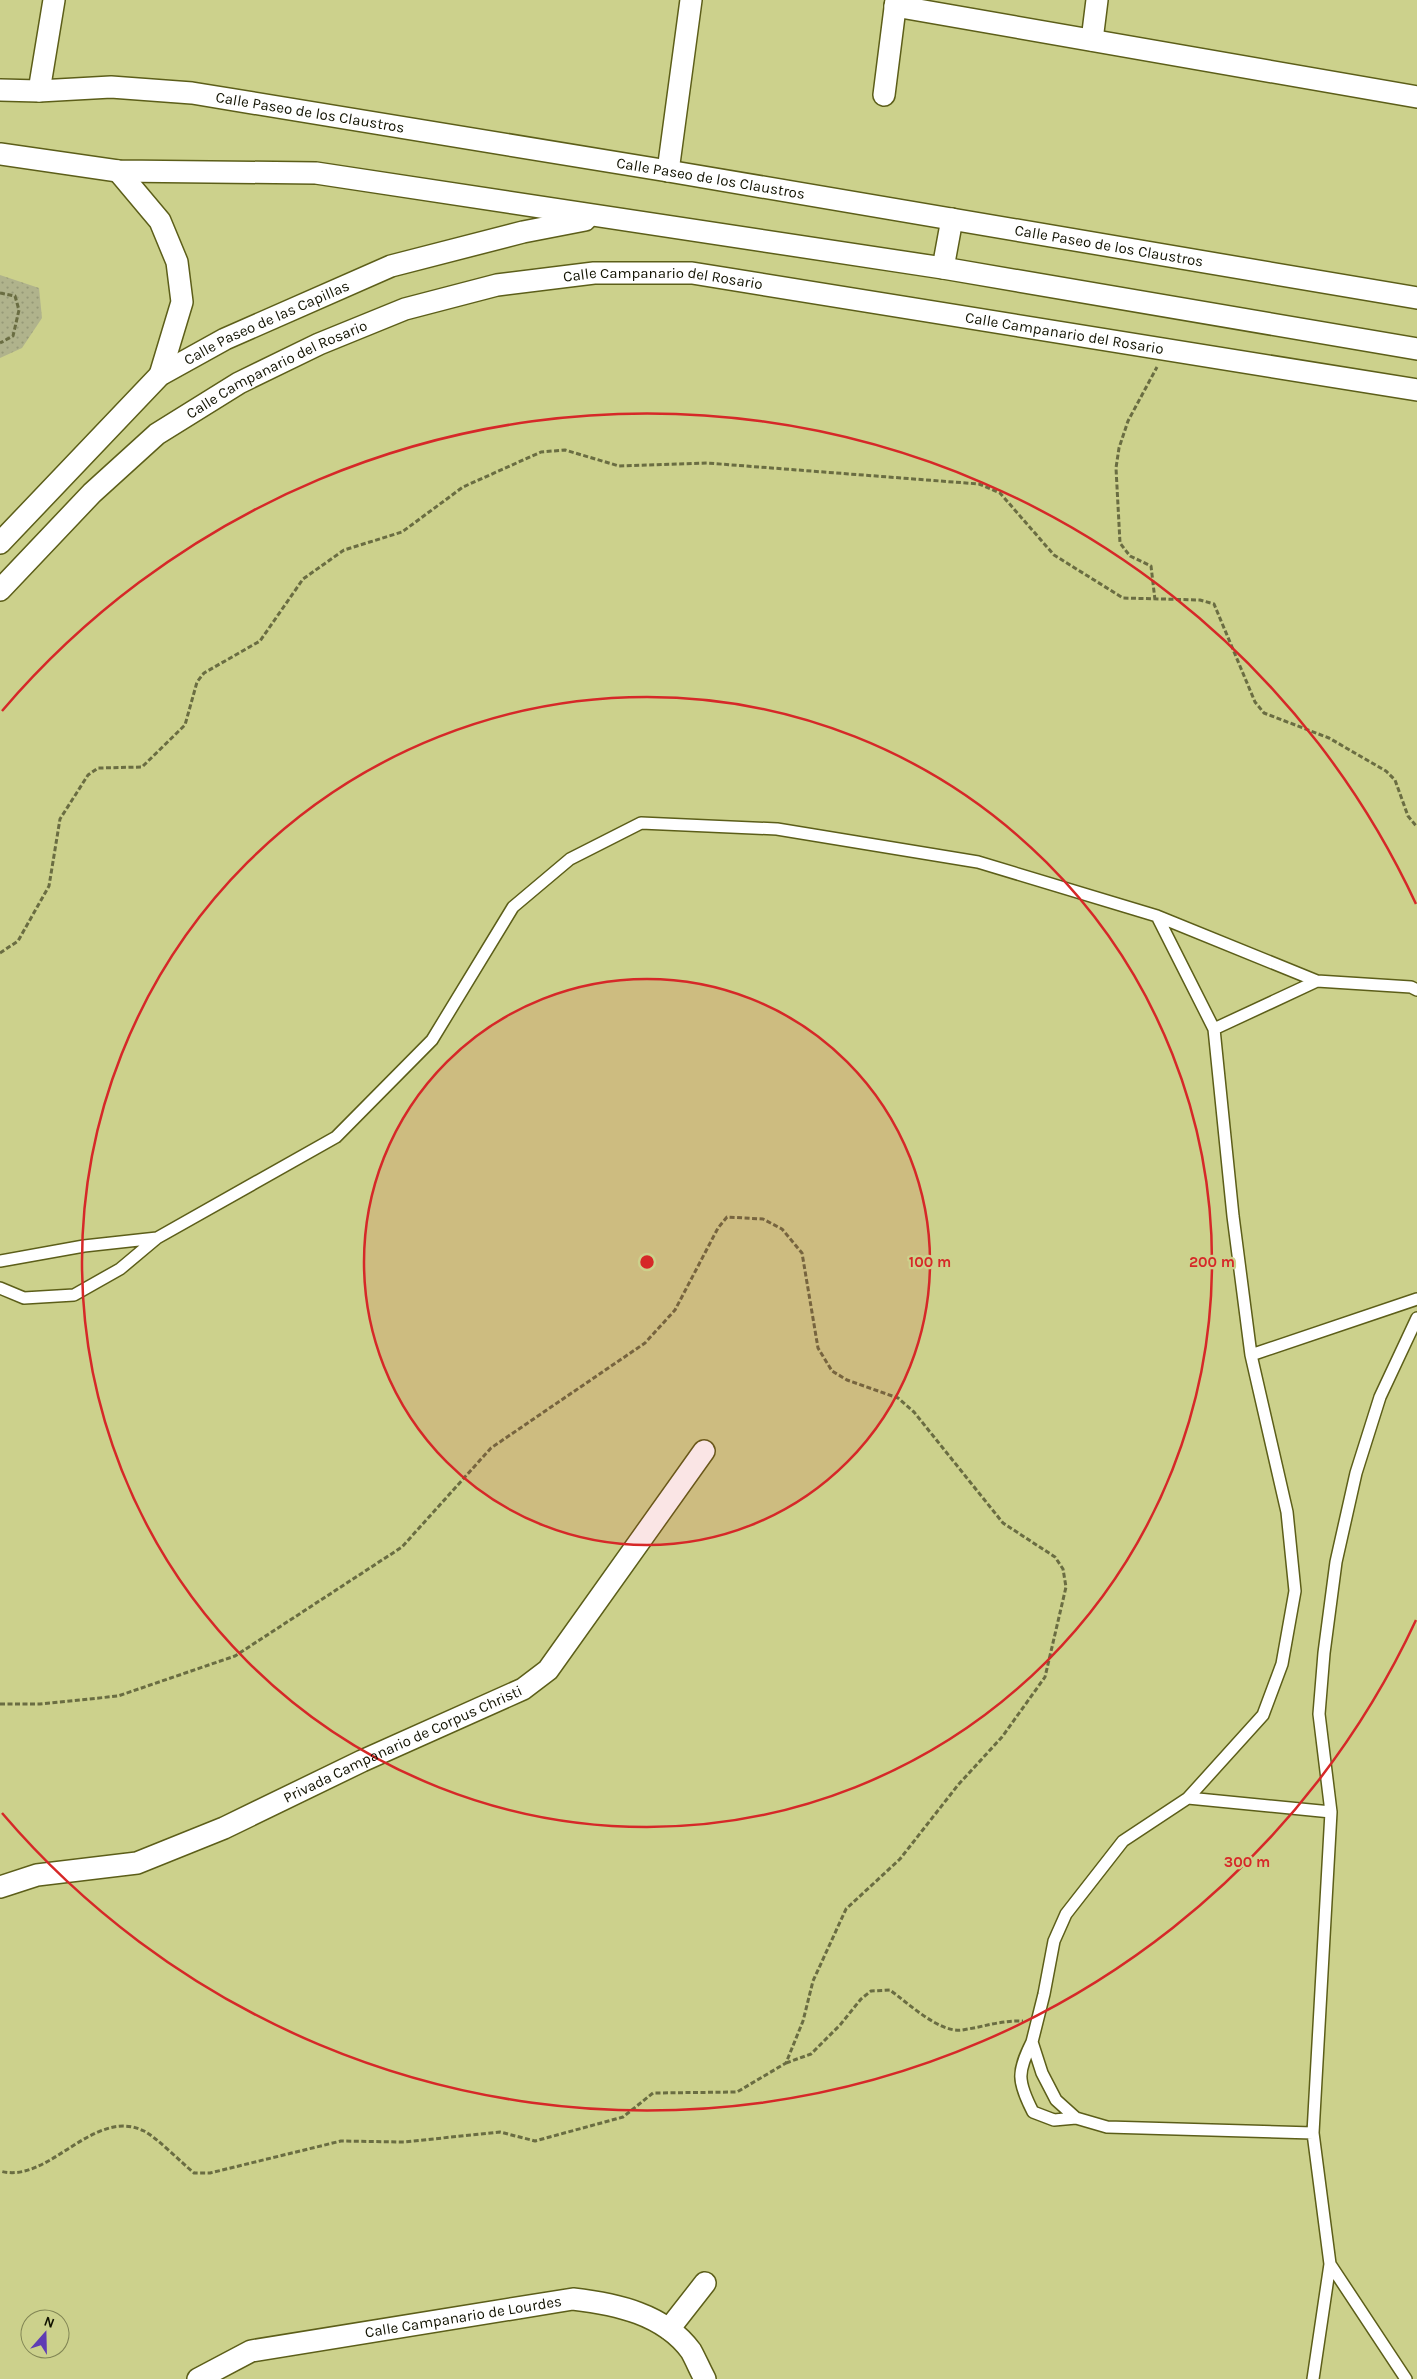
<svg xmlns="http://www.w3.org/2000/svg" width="1417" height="2379" font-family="Karla,sans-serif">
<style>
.park{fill:url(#park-dots)}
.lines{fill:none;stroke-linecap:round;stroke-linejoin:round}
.service-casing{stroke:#5c5e19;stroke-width:14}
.minor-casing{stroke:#5c5e19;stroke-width:24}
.path{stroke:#6a6d42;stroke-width:3;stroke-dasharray:5 2.5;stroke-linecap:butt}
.service{stroke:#fff;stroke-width:11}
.minor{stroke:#fff;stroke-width:21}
.ring{fill:none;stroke:#d62828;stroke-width:2.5}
.labels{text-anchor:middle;stroke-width:4.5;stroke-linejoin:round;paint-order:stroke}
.street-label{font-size:15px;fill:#111200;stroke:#ccd18c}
.centre{fill:#d62828;stroke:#ccd18c;stroke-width:2.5}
.ring-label{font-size:15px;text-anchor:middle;font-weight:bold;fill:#d62828;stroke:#ccd18c;stroke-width:4.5;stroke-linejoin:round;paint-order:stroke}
</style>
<defs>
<pattern id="park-dots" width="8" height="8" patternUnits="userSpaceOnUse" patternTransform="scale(1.25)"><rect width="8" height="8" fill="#b0b38c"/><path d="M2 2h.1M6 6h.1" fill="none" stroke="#969977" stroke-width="1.8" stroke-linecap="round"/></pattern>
</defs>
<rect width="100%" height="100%" fill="#ccd18c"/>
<path class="park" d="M0 275 39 288 42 318 22 348 0 358Z"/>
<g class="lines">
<defs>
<path id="service" d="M1157 916 1214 1029 1233 1216 1251 1355 1287 1512 1295 1591 1282 1664 1263 1715 1188 1798 1123 1841 1066 1914 1054 1941 1044 1994 1032 2042 1042 2073 1056 2100 1076 2118 1107 2127 1313 2133
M1214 1029 1317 981
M0 1261 84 1246 157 1238 336 1137 432 1040 513 907 570 859 641 823 777 829 978 862 1157 916 1317 981 1411 987 1417 990
M0 1288 24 1298 74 1295 120 1269 157 1238
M1251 1355 1417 1299
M1188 1798 1331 1812
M1032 2042C1017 2072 1017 2081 1033 2112L1054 2120 1076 2118
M1330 2264 1406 2379
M1313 2379 1330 2264 1313 2133 1331 1812 1319 1714 1324 1653 1336 1562 1356 1473 1380 1397 1417 1318"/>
<g id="minor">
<path d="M895 6 1417 97"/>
<path d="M1092 40 1097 0"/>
<path id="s1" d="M0 90 39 91 111 87 192 93 668 171 1417 298"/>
<path d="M39 91 54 0"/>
<path d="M884 95 896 0"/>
<path d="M0 154 118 171 316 173 943 268 1417 349"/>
<path d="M118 171 160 221 177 262 182 302 160 375"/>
<path d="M668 171 691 0"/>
<path d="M943 268 952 219"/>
<path id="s2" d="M0 543 160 375 225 339 391 266 523 232 585 220"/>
<path id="s3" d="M0 590 92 493 157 434 239 383 319 344 405 309 497 285 594 273H692L1417 390"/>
<path id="s4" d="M0 1887 37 1875 137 1863 224 1828 362 1761 523 1689 548 1670 704 1451"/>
<path d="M669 2329 705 2283"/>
<path id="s5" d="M198 2379 251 2351 573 2299C616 2304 664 2314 691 2351 696 2360 700 2370 705 2379"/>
</g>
</defs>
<use href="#service" class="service-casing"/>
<use href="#minor" class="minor-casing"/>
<path class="path" d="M0 293 15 296 19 310 13 336 0 343
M1155 600 1151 566 1130 556 1120 543 1116 468 1119 448 1128 421 1157 367
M0 953 18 941 49 886 60 819 88 775 98 768 142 767 185 725 197 682 204 673 260 641 303 579 344 550 402 532 463 487 541 452 565 450 619 466 707 463 979 484 1000 493 1054 555 1123 598 1200 600 1214 604 1255 702 1264 713 1329 738 1386 771 1395 780 1408 816 1417 827
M0 1704H40L118 1696 235 1656 402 1547 491 1448 645 1343 675 1310 718 1228 727 1217 763 1219 782 1229 802 1253 818 1348 832 1371 847 1380 898 1398 914 1412 1003 1523 1055 1557 1063 1569 1066 1587 1045 1677 1002 1737 958 1785 900 1859 846 1909 813 1981 803 2021 786 2063 737 2092 653 2093 623 2117 535 2141 500 2132 404 2142 341 2141 210 2173H194C182 2163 156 2137 144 2131 93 2106 49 2185 0 2171
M786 2063 811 2054 840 2025 861 1999 871 1991 890 1990C908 2003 939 2033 962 2030 983 2027 1002 2020 1023 2021"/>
<use href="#service" class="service"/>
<use href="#minor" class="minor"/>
</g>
<circle cx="647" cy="1262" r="283" fill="#d62828" fill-opacity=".12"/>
<g class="ring">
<circle cx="647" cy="1262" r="283"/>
<circle cx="647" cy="1262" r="565"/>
<path d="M1416 1620A848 848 0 0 1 2 1813M2 711A848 848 0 0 1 1416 904"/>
</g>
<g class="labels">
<g class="street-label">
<text dy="5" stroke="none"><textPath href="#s1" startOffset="312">Calle Paseo de los Claustros</textPath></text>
<text dy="5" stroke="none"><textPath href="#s1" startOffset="718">Calle Paseo de los Claustros</textPath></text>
<text dy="5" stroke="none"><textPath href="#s1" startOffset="1122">Calle Paseo de los Claustros</textPath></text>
<text dy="5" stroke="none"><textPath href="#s3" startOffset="762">Calle Campanario del Rosario</textPath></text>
<text dy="5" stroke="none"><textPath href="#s2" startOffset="351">Calle Paseo de las Capillas</textPath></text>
<text dy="5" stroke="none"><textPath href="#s3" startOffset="1168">Calle Campanario del Rosario</textPath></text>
<text dy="5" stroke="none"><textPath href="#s3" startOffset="358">Calle Campanario del Rosario</textPath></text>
<text dy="5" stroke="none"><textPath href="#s4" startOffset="431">Privada Campanario de Corpus Christi</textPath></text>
<text dy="5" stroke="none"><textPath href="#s5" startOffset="275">Calle Campanario de Lourdes</textPath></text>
</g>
</g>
<circle cx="647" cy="1262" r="8" class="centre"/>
<g class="ring-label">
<text x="930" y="1267">100 m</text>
<text x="1212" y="1267">200 m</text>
<text x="1247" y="1867">300 m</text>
</g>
<g transform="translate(45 2334) rotate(20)"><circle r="24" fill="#ccd18c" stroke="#818554"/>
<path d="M0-4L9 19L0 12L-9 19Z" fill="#5f3cb4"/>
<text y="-8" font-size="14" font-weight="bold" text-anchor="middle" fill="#111200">N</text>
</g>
</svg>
